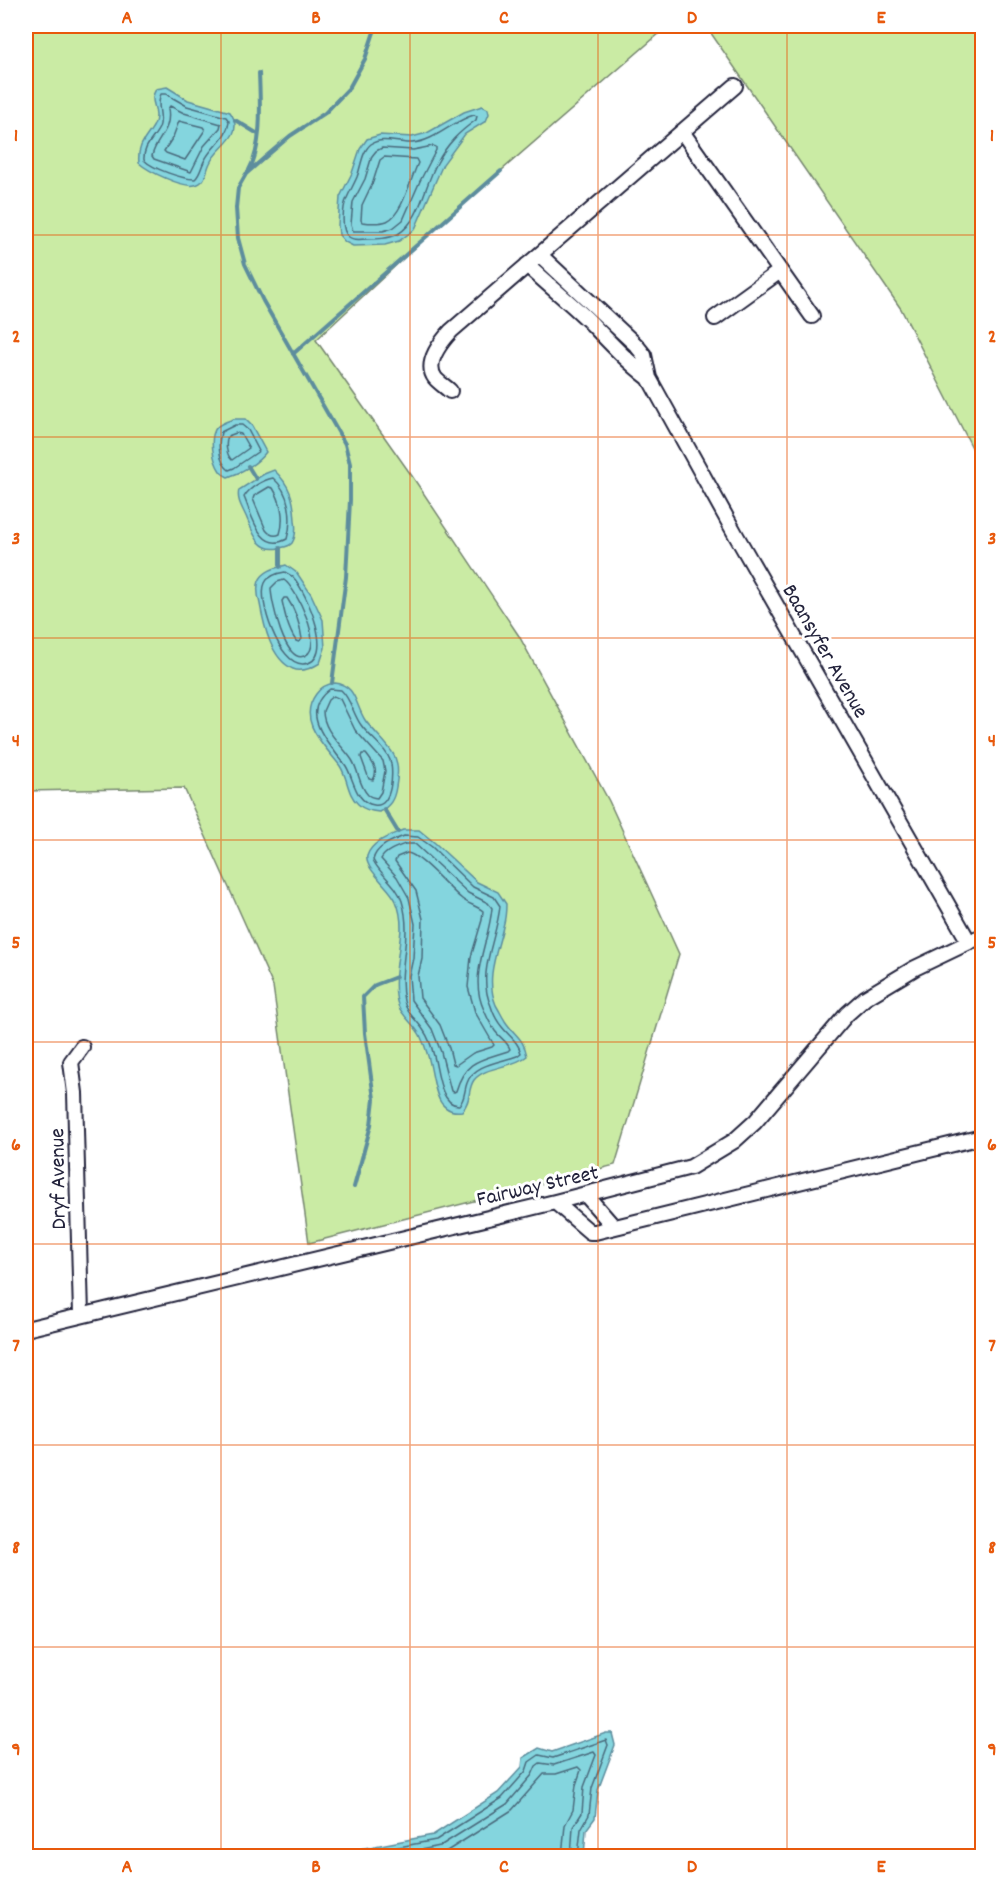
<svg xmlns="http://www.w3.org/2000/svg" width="1008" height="1882" font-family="Dekko,sans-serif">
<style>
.green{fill:#caeba4;stroke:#768670;stroke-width:1.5}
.water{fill:#84d5de;stroke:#5d8d9d;stroke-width:1.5}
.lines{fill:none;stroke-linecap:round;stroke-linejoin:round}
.shore{stroke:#496a7c;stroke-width:1.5}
.stream{stroke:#5d8d9d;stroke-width:4}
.street-casing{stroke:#22223b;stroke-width:18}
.street{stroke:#fff;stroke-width:14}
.grid{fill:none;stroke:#e8590c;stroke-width:1.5;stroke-opacity:0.55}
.labels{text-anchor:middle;stroke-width:6;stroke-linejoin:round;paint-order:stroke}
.street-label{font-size:22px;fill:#22223b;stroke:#fff}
.neatline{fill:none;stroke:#e8590c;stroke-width:2}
.grid-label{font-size:20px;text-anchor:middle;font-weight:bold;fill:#e8590c}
</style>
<rect width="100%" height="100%" fill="#fff"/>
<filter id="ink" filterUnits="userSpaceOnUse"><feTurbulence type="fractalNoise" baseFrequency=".0167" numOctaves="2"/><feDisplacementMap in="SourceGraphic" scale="12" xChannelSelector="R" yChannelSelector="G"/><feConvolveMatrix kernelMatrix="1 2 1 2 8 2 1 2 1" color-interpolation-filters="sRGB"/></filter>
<g filter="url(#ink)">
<path class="green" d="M26 26H668L450 215 316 340 412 476 519 636 609 801 679 954 615 1165 309 1243 273 986 184 788 26 791Z
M706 26H982V467L901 309Z"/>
<path class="water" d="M167 87 188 100 230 112C235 119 237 126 233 134 227 145 215 152 210 163 206 171 206 183 195 185 182 188 148 171 139 163 136 138 156 133 156 116 156 104 149 101 156 89Z
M482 106 488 109 489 114 486 121 465 134 443 164 415 229 399 241 385 245 353 246 345 242 339 235 338 225 340 197 352 173 360 149 367 139 380 135 412 137 427 133 464 112Z
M234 419H245L252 426 266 452C258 463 241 473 228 477 226 476 221 473 220 471 213 461 209 438 216 428 220 423 228 421 234 419Z
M274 470C290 485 294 499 295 520 296 527 296 537 292 543 289 547 284 547 279 548 260 552 254 536 248 521 244 510 236 501 239 490L264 474Z
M286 565 297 573 311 594 323 620 325 648 320 663C312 668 302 673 293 669 271 659 264 626 260 604 258 597 256 589 259 581 264 570 276 568 286 565Z
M335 683C356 685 355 704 365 720 368 725 373 729 377 734 395 753 401 760 396 787 394 800 390 806 379 812 371 811 364 810 358 804 347 794 348 778 340 766 325 746 296 721 316 694 321 687 326 684 335 683Z
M403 830H419L435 843 477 882 498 892 506 904C506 912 505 920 503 927 497 952 485 979 496 1005 499 1010 502 1016 505 1021 514 1035 524 1038 527 1056 513 1068 485 1066 474 1080 467 1090 472 1100 462 1111 454 1112 448 1111 442 1104 434 1095 432 1068 428 1056 426 1049 423 1041 420 1035 414 1024 402 1016 398 1005 391 983 400 951 401 928 401 920 399 908 396 901 391 888 364 869 367 856 371 842 391 835 403 830Z
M606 1733H612L615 1745 598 1790 595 1818 586 1830 584 1856H330L333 1854 433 1835 498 1793 522 1767 523 1758 539 1748 552 1752Z"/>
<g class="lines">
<path class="shore" d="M161 94H166L187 106 226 117 229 121C228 137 213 145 206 158 201 165 201 174 195 179 182 179 153 169 144 160 143 146 153 140 159 128 164 116 155 105 161 94Z
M170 106 184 113 221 124 220 128 204 146 191 172 154 159 152 156C156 138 172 131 168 109Z
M474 115 477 116 476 120C459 132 447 144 437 163 424 186 421 220 398 234 389 239 377 239 367 239 361 239 354 241 349 237 340 231 343 206 347 198 350 191 354 184 357 177 361 167 362 151 371 144 382 136 400 144 412 143 436 141 452 121 474 115Z
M179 121 203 127 205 130 185 160 166 153 164 151 173 137Z
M433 146 436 147V150L420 181 403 220 393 228 383 231H353L351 224 353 202 365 179 372 156 376 151 382 148 413 150Z
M384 157 416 159 418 163C411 178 402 215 387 221 379 224 370 223 362 222L361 220 362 205 373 182 380 160Z
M235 425H242L248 430 259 451 234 468 229 470C218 462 218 443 221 432Z
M236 433 241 434 249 448 232 460C226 455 225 443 228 436Z
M273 478C290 492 293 519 287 539 260 554 252 515 244 497 249 488 263 480 273 478Z
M269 487 273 488C281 501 285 518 280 534 274 537 270 535 266 530L253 499 254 496Z
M285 572C286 573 292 576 293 577 306 591 338 662 303 664 279 665 257 599 265 583 269 575 278 573 285 572Z
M284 580C296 588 324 645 306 655 285 668 271 600 271 588L277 582Z
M284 598H287C296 611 300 624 302 639L299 642 296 641C288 629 285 615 282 601Z
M330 689 341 690C351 699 353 714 361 725 369 737 385 746 390 760 394 772 392 808 374 805 355 802 354 779 346 766 343 761 338 757 335 752 318 731 304 708 330 689Z
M333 696 340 699 355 730 383 761 385 771 381 792 377 798C373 797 372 798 368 795 359 786 359 771 352 760 342 745 323 731 323 711L328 700Z
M362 754H366C373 763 379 770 373 780L369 779 361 757Z
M404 836 418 837 432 847 473 887 494 897 500 906C497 939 476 973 491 1006 493 1013 497 1021 502 1027 509 1036 518 1041 521 1053L517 1056C501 1062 473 1064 467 1083 464 1091 465 1100 459 1105 440 1106 438 1070 434 1056 432 1048 429 1038 424 1031 418 1021 406 1013 404 1001 397 967 413 937 402 901 397 884 380 875 373 860 376 846 392 841 404 836Z
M405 844H415L468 893 488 903 492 908C489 943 468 976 484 1010 487 1017 491 1025 495 1031 500 1038 507 1041 510 1049L508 1051C481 1060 465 1060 456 1091L454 1092 451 1091 441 1052 432 1029 411 1000 409 976 413 958 415 924 409 898 397 877 381 859C385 851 397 847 405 844Z
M407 853C420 854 449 889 462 899 468 904 477 906 483 911L482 920 471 957 468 987 475 1012 494 1045 492 1047 473 1053 456 1065 453 1064 449 1048 440 1025 420 998 418 976 422 959 423 919 416 891 395 861 397 857Z
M351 1856 436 1840 502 1798 526 1771 529 1762 539 1755 553 1758 606 1740 608 1745 592 1788 589 1815 581 1829 578 1856
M391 1856 440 1846 507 1804 532 1775 536 1766 540 1763 554 1765 594 1752 596 1755 584 1787 582 1813 573 1827 571 1856
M439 1856 512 1810 544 1774H556L578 1767 581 1770 576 1785 573 1810 565 1825 562 1856"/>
<path class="stream" d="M235 120 258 134
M249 170C263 145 260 102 259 73
M293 354 501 171
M248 466 256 479
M280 548V567
M332 683 346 577 350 500V464L345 444 263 301 245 264 238 238 236 208 238 188 246 174 263 159 290 136 325 113 349 88 365 59 376 26
M384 809 398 832
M354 1187 371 1125 374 1099 365 1033 363 997 375 985 396 977"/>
<defs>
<path id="street" d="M683 133 812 316
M540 255 636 345 644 355 649 378 737 537 969 942
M527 265C548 285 572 304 592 324 611 344 628 362 649 378
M715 318 780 271
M450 391C446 387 439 383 435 378 424 363 441 342 451 331L735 86
M586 1195 613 1226
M555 1202 590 1232H595L982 1137
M81 1315 75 1093 71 1062 82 1047
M26 1329 555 1202 691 1167 734 1141 755 1122 847 1014 865 998 915 968 982 936"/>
</defs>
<use href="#street" class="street-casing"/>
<use href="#street" class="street"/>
</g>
</g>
<path class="grid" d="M221 26V1856M410 26V1856M598 26V1856M787 26V1856M26 235H982M26 437H982M26 638H982M26 840H982M26 1042H982M26 1244H982M26 1445H982M26 1647H982"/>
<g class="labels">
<g class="street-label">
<text transform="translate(827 650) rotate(60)" y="8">Baansyfer Avenue</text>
<text transform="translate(56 1179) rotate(-91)" y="8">Dryf Avenue</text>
<text transform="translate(537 1184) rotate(-13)" y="8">Fairway Street</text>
</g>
</g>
<rect width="1008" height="1882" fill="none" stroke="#fff" stroke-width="66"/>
<rect x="33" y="33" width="942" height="1816" class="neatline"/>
<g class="grid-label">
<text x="127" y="23">A</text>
<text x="316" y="23">B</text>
<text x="504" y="23">C</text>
<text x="692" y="23">D</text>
<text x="881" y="23">E</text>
<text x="16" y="141">1</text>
<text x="992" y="141">1</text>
<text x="16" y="342">2</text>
<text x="992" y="342">2</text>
<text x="16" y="544">3</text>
<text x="992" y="544">3</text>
<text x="16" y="746">4</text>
<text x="992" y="746">4</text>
<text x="16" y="948">5</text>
<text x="992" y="948">5</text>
<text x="16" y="1150">6</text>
<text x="992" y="1150">6</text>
<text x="16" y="1351">7</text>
<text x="992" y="1351">7</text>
<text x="16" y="1553">8</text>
<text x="992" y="1553">8</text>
<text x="16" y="1755">9</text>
<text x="992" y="1755">9</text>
<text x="127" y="1872">A</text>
<text x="316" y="1872">B</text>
<text x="504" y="1872">C</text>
<text x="692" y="1872">D</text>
<text x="881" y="1872">E</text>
</g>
</svg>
